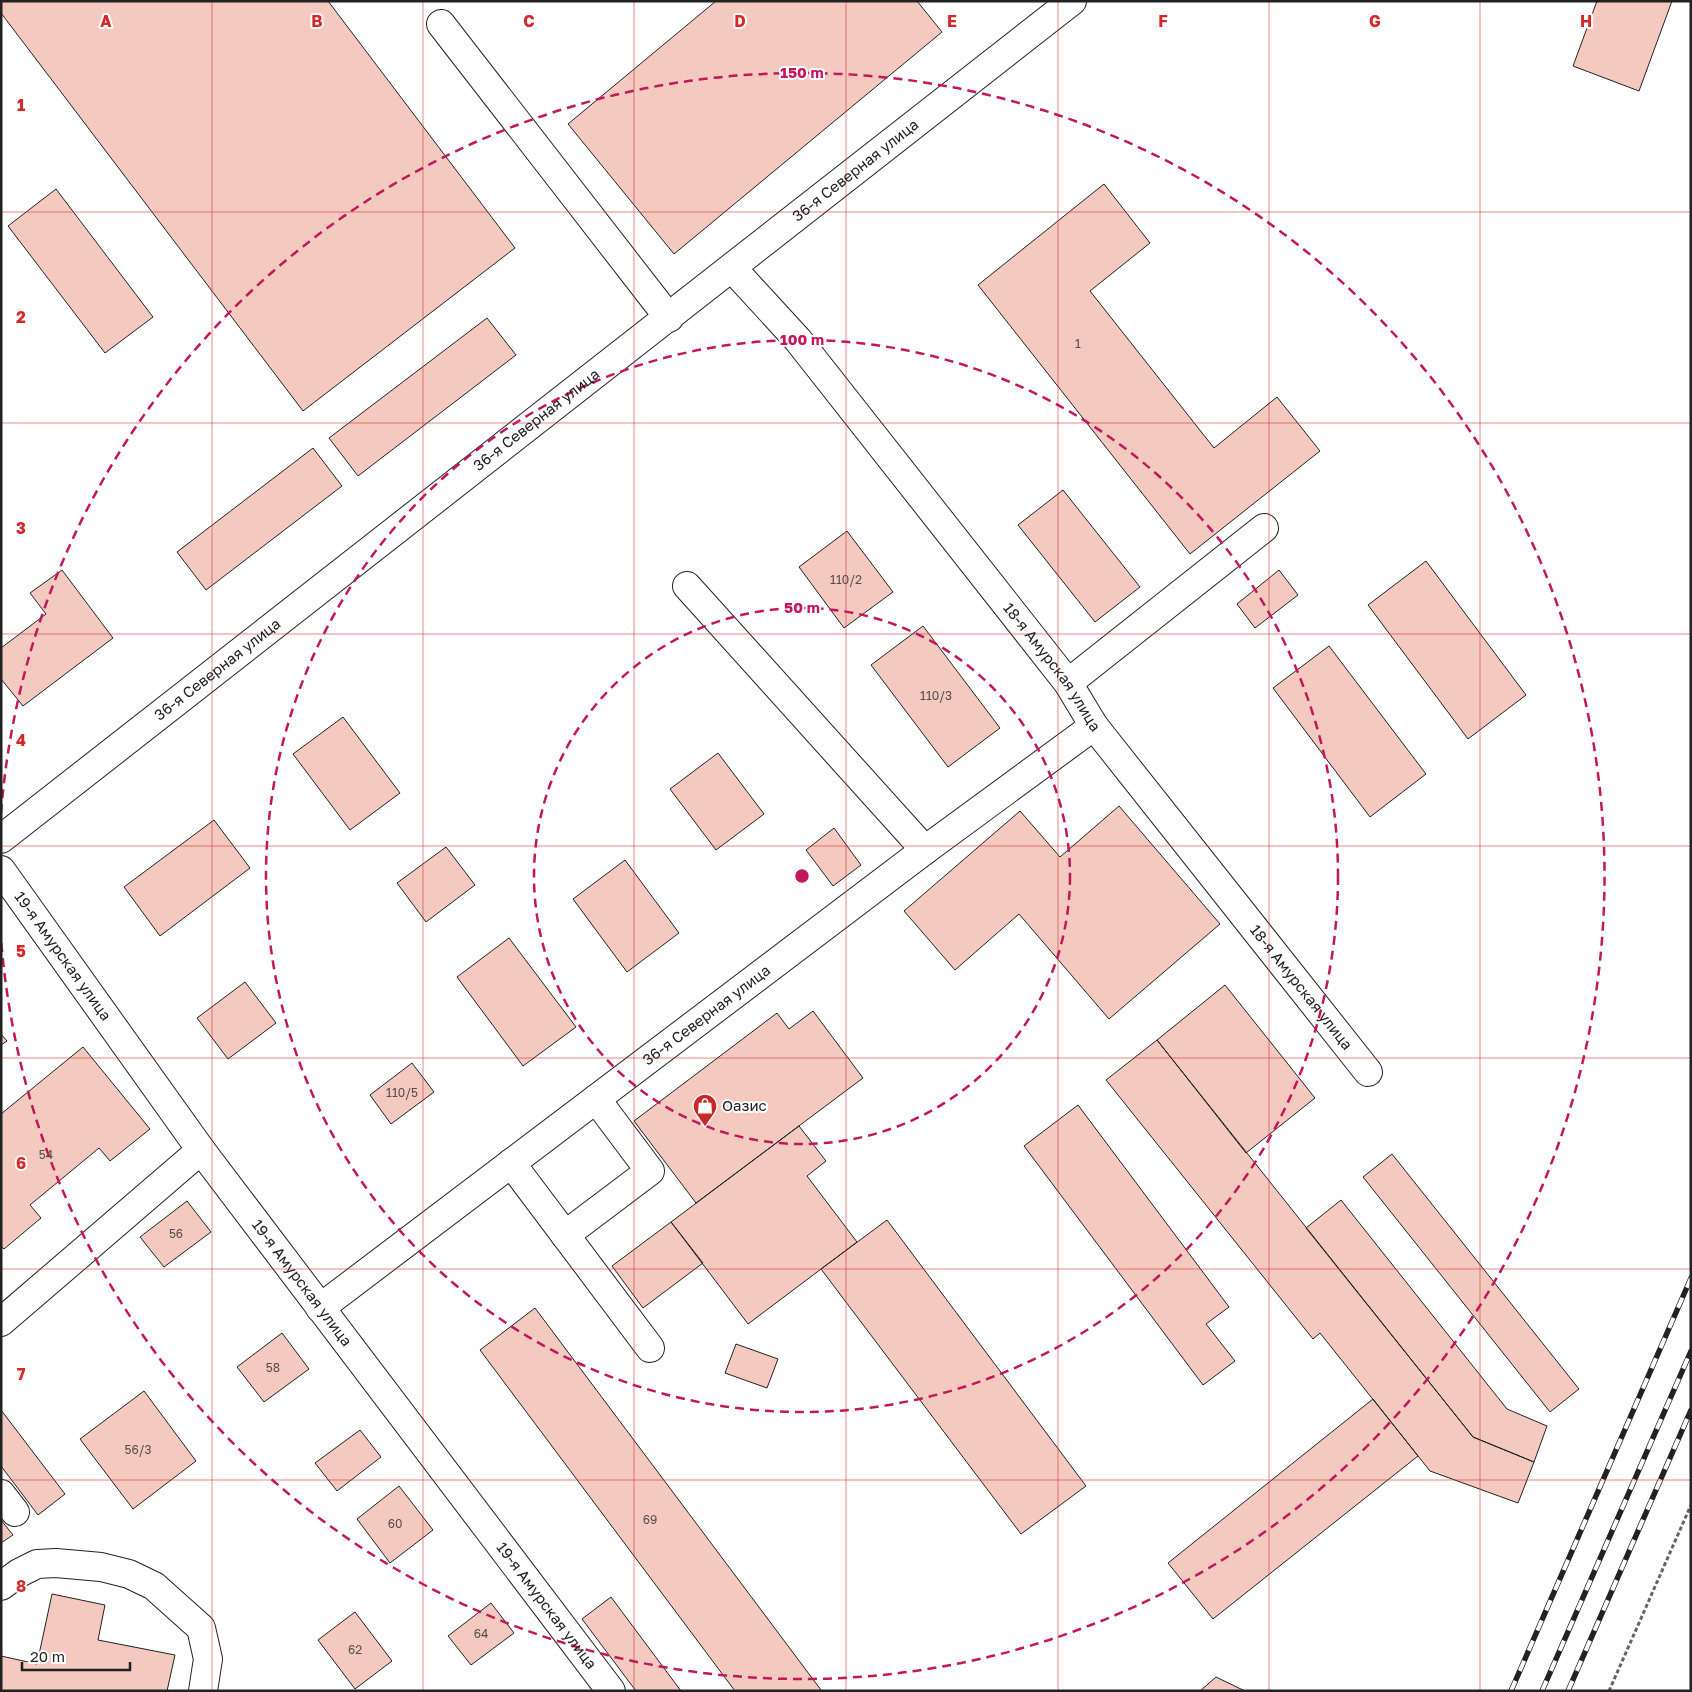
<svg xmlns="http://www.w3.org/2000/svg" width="1692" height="1692" font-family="'Golos Text',sans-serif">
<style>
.building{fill:#f3c9c0;stroke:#222}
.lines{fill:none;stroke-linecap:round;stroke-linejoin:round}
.minor-casing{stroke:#222;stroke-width:30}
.path{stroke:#646464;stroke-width:3;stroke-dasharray:4 2.5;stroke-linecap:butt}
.minor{stroke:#fff;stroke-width:28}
.rail-casing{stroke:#222;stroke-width:5.5}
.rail{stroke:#fff;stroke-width:4;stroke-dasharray:11;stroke-linecap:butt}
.grid{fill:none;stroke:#d62828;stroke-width:1;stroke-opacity:0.55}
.ring{fill:none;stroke:#c2185b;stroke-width:2.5;stroke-dasharray:9 6}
.labels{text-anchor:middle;stroke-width:4;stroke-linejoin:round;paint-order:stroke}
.number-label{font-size:12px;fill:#564c4a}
.street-label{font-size:15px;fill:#222;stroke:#fff}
.poi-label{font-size:15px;fill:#222;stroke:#fff;text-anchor:start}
.grid-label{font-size:16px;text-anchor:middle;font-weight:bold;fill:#d62828;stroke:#fff;stroke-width:4;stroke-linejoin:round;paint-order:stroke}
.centre{fill:#c2185b;stroke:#fff;stroke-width:2.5}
.ring-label{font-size:15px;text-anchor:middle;font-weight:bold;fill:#c2185b;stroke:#fff;stroke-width:4;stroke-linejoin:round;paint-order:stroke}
</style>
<rect width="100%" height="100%" fill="#fff"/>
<path class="building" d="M1 1H328L515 248 303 411 1 13Z
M716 1H917L942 32 674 254 568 124Z
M1597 1H1672L1639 91 1573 66Z
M1104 184 1150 243 1090 291 1214 448 1277 397 1320 451 1190 554 978 285Z
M56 189 153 317 105 353 8 226Z
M487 318 516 355 358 476 329 438Z
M313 448 342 486 206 590 177 552Z
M1063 490 1140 587 1095 622 1018 525Z
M847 531 893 592 844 628 799 567Z
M1426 561 1526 695 1468 739 1368 605Z
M62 570 113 638 23 706 1 679V648L46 614 30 593Z
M1279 570 1298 595 1255 628 1237 604Z
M923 626 1000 728 948 767 871 665Z
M1329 646 1426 774 1370 817 1273 688Z
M343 717 400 793 350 830 293 754Z
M718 753 764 814 716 850 670 789Z
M1119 806 1220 924 1109 1019 1019 914 955 970 904 911 1020 811 1060 857Z
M214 820 250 868 160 936 124 887Z
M834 828 861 865 833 886 806 850Z
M446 847 475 885 426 922 397 883Z
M625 860 679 933 627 972 573 899Z
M509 938 576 1027 523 1066 457 977Z
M245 982 276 1023 228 1059 197 1018Z
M1225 985 1315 1098 1246 1153 1157 1040Z
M813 1011 863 1078 696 1203 634 1121 777 1013 789 1029Z
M1 1034 7 1041 1 1045Z
M1157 1040 1473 1437 1534 1462 1518 1503 1430 1471 1320 1333 1313 1339 1106 1080Z
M83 1047 150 1129 110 1161 99 1148 30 1205 41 1218 4 1249 1 1246V1114Z
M412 1063 434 1092 391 1124 370 1095Z
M1078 1105 1229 1307 1206 1324 1235 1361 1203 1385 1024 1146Z
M799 1126 826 1161 807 1176 857 1242 748 1324 671 1222Z
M1392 1154 1579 1389 1550 1412 1363 1177Z
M1341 1200 1507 1409 1547 1426 1534 1462 1473 1437 1306 1228Z
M187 1201 211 1232 164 1267 140 1237Z
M887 1220 1086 1486 1021 1534 821 1269Z
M671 1222 703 1263 643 1308 612 1266Z
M535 1308 821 1690 819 1691H735L480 1350Z
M282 1333 309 1369 264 1402 237 1367Z
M736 1344 778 1359 767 1388 725 1373Z
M144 1391 196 1461 133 1509 80 1439Z
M1373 1399 1418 1456 1213 1619 1168 1563Z
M1 1410 65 1494 38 1515 1 1466Z
M360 1430 381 1457 337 1491 315 1463Z
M399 1486 433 1530 390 1563 357 1519Z
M1 1520 13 1535 1 1543Z
M52 1594 105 1605 98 1640 175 1655 167 1691H1V1656L37 1664Z
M611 1597 681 1691H636L582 1619Z
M491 1603 514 1633 471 1665 448 1636Z
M355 1612 392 1661 355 1689 318 1640Z
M1216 1677 1245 1691H1200Z"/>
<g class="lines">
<defs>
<g id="minor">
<path d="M441 24 669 318"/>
<path id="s1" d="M732 268 798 340 1068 683 1094 726 1368 1072"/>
<path d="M687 586 925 850"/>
<path d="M1068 683 1264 528"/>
<path id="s2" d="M1 839 1072 1"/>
<path id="s3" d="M1 870 201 1150 611 1691"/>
<path d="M511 1163 650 1348"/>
<path d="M565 1235 650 1171 596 1099"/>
<path id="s4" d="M320 1308 925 850 1094 726"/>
<path d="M1 1322 201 1150"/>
<path d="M1 1494 15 1512"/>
<path d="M1 1586 19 1573 37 1564 56 1563 101 1567 129 1574 154 1586 201 1628 208 1659 203 1691"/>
</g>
</defs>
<use href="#minor" class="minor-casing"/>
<path class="path" d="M1609 1691 1691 1505"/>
<use href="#minor" class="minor"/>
<defs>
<path id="rail" d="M1511 1691 1691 1278
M1542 1691 1691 1351
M1568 1691 1691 1410"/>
</defs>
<use href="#rail" class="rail-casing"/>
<use href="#rail" class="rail"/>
</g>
<path class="grid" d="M212 1V1691M423 1V1691M634 1V1691M846 1V1691M1058 1V1691M1269 1V1691M1480 1V1691M1 212H1691M1 423H1691M1 634H1691M1 846H1691M1 1058H1691M1 1269H1691M1 1480H1691"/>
<g class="ring">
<circle cx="802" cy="876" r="268"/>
<circle cx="802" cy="876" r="536"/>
<path d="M1 813A803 803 0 1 1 1 939"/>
</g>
<defs>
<symbol id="shop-pin" viewBox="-11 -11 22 30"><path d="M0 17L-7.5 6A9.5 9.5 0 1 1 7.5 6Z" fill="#c62828" stroke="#fff"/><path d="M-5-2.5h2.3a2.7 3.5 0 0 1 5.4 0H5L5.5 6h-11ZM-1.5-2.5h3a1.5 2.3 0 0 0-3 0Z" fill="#fff"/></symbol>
</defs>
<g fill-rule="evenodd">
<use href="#shop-pin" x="691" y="1092" width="28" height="38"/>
</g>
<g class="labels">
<g class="number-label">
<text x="1078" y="348">1</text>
<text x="846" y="584">110/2</text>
<text x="936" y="700">110/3</text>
<text x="402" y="1097">110/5</text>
<text x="46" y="1159">54</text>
<text x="176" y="1238">56</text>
<text x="273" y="1372">58</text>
<text x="138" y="1454">56/3</text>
<text x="650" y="1524">69</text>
<text x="395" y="1528">60</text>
<text x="481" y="1638">64</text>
<text x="355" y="1654">62</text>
</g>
<g class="street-label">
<text dy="5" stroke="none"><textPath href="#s2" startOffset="1085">36-я Северная улица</textPath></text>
<text dy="5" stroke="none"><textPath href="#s2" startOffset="680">36-я Северная улица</textPath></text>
<text dy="5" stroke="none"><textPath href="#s1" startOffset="512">18-я Амурская улица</textPath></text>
<text dy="5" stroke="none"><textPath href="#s2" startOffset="275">36-я Северная улица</textPath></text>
<text dy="5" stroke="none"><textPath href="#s3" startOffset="106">19-я Амурская улица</textPath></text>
<text dy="5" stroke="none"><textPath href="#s1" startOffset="918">18-я Амурская улица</textPath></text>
<text dy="5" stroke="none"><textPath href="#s4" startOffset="485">36-я Северная улица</textPath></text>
<text dy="5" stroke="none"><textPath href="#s3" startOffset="511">19-я Амурская улица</textPath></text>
<text dy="5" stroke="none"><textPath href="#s3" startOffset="916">19-я Амурская улица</textPath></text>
</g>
<g class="poi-label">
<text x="722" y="1111">Оазис</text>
</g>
</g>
<g class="grid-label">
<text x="106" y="27">A</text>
<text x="317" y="27">B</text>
<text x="529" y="27">C</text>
<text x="740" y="27">D</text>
<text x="952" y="27">E</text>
<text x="1163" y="27">F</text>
<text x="1375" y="27">G</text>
<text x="1586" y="27">H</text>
<text x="21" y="111">1</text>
<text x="21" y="323">2</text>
<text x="21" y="534">3</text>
<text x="21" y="746">4</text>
<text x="21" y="957">5</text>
<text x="21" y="1169">6</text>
<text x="21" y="1380">7</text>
<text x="21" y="1592">8</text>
</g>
<circle cx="802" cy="876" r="8" class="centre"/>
<g class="ring-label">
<text x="802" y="78">150 m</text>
<text x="802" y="345">100 m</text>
<text x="802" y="613">50 m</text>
</g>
<rect width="1692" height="1692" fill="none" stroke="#222222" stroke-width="5"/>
<path d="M22 1662v8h108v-8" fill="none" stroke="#222222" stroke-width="2.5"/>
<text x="30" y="1662" font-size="15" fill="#222222" stroke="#ffffff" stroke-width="4" paint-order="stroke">20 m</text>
</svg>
